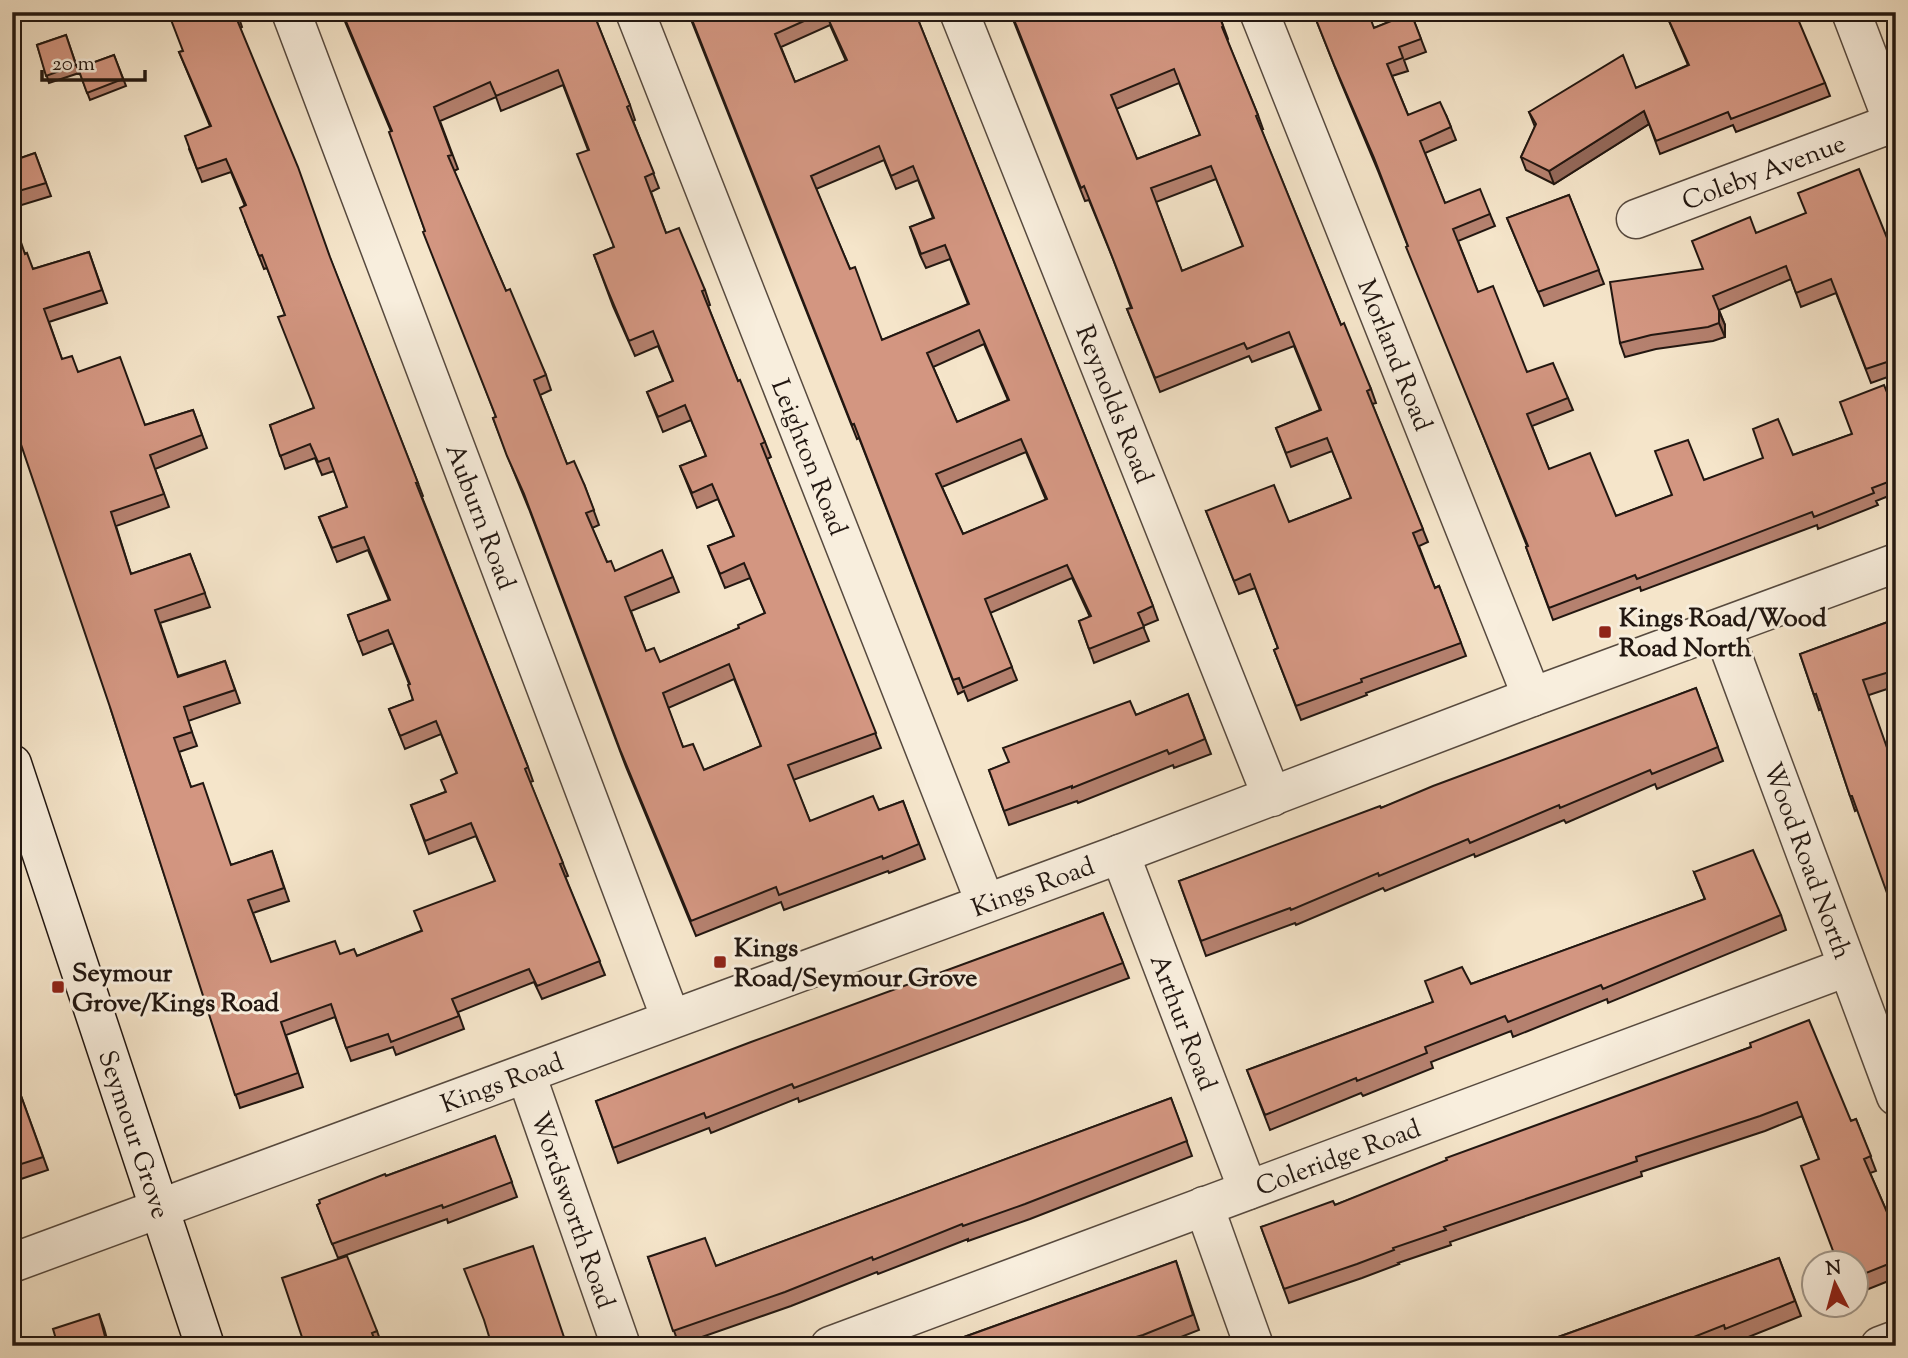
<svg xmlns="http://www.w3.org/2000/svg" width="1908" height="1358" font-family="'Sorts Mill Goudy',serif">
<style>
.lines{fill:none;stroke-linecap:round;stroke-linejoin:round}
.minor-casing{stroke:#574a3f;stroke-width:41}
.tertiary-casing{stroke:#574a3f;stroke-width:41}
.secondary-casing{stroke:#221711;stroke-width:41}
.minor{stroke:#f8eedd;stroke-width:38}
.tertiary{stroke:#f8eedd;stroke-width:38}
.secondary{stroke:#f8eedd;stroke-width:38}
.wall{fill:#b5816f;stroke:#221711;stroke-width:2;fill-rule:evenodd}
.shaded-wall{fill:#94695a;stroke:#221711;stroke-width:2}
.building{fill:#d39681;stroke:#221711;stroke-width:2;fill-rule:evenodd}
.poi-dot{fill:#8f2418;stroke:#f8eedd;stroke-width:2.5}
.labels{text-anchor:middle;stroke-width:6;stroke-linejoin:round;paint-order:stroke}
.street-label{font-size:26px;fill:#221711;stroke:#f8eedd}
.poi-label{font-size:26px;font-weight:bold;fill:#221711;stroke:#f8eedd;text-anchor:start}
</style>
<rect width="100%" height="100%" fill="#f5e5ca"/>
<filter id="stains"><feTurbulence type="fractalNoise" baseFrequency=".00286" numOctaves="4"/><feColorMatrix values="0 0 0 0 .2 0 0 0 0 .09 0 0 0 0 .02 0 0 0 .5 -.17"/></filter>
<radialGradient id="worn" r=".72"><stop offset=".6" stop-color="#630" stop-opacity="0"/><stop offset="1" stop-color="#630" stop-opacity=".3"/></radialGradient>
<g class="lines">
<defs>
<g id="minor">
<path id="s1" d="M291 12 671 1019"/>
<path id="s2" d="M635 12 985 902"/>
<path id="s3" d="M959 12 1272 797"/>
<path id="s4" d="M1259 12 1532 697"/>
<path d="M1851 12 1896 130"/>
<path id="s5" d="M1636 219 1893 123"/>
<path id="s6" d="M1722 628 1896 1096"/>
<path id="s7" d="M1120 854 1248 1190"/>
<path id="s8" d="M526 1074 621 1346"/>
<path d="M1204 1206 1254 1346"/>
<path id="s9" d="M830 1346 1847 967"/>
<path d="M1880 1346 1896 1340"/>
</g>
<g id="tertiary">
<path id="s10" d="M12 1263 1120 854 1532 697 1896 563"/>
</g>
<g id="secondary">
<path id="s11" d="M12 764 205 1346"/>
</g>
</defs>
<use href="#minor" class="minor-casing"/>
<use href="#tertiary" class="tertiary-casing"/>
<use href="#secondary" class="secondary-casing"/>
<use href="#minor" class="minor"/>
<use href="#tertiary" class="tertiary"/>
<use href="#secondary" class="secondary"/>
</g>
<path class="wall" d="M237 12 242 27 240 28 418 483 423 496 422 497 528 767 533 781 530 782 568 876 565 877 605 975 542 999 534 982 458 1012 464 1029 396 1055 393 1047 351 1061 335 1017 286 1035 303 1087 240 1108 111 710 25 254 33 269 89 252 107 303 49 322 62 359 145 425 193 410 207 448 155 469 169 507 116 526 131 574 190 554 210 607 160 623 178 676 225 661 240 703 188 721 197 746 179 752 191 787 231 865 272 851 289 901 253 913 271 962 340 954 357 956 421 931 495 881 476 836 429 854 411 805 445 792 457 774 441 734 405 749 389 709 413 700 409 684 393 643 363 655 348 615 389 600 368 550 337 562 319 517 347 507 334 471 322 475 315 458 285 469 270 425 314 408 285 315 267 268 264 269 245 221V206L231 172 202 182 189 149 210 126 179 52 183 51Z
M341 12H593L630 105 635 120 633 121 659 188 651 192 666 233 705 290 710 305 708 306 738 381 765 442 771 457 767 459 881 748 793 780 810 821 879 810 903 801 925 859 889 873 888 871 784 910 781 902 696 936 626 767 529 509 513 470 493 418 496 417 425 231 391 131ZM563 85 588 150 614 247 594 255 613 306 635 356 658 346 673 381 647 392 663 432 691 420 706 456 680 466 697 508 718 499 734 536 708 546 725 588 750 578 765 613 739 628 660 662 646 651 631 611 679 592 673 577 615 571 607 562 592 528 599 525 584 484 567 464 540 395 551 390 546 375 506 291 454 171 458 169 440 121 496 97 501 111ZM734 679 761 746 704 770 683 747 668 708Z
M688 12H915L1153 606 1158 620 1143 626 1149 641 1094 663 1079 621 1090 617 1072 578 990 613 1017 680 968 701 964 691 958 694 859 438 857 439ZM830 25 846 61 795 82 781 47ZM884 160 896 189 918 180 933 218 910 227 920 255 926 268 950 259 968 304 882 340 850 269 816 189ZM984 344 1008 400 957 422 933 367ZM1026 452 1046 500 963 534 942 487Z
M1010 12H1218L1228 39 1227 40 1258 115 1263 129H1261L1341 325 1371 389 1376 403 1372 404 1428 542 1419 546 1435 588 1439 586 1466 656 1366 693 1367 695 1301 720 1274 650 1278 648 1255 588 1239 594 1206 511 1289 522 1351 498 1332 451 1291 467 1276 428 1320 410 1294 346 1252 362 1249 356 1160 392 1127 309 1131 308 1113 259 1089 200 1085 201ZM1179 83 1200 135 1137 159 1116 109ZM1216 179 1243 247 1182 271 1156 202Z
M1313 12 1374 28 1411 13 1426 52 1404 60 1408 71 1392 76 1408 115H1446L1456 140 1425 153 1445 203 1490 214 1495 226 1458 241 1478 292 1527 372 1568 398 1573 410 1532 426 1549 469 1616 516 1672 495 1704 480 1793 455 1852 434 1896 415V493L1876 501 1878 505 1818 529 1817 525 1641 591 1640 587 1553 620 1526 547 1527 546 1378 171 1340 80Z
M1455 12H1490L1457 17Z
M1572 12H1587L1574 17Z
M1666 14 1825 83 1830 96 1736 132 1733 125 1660 154 1649 124 1554 184 1526 170 1521 157 1535 127 1529 112 1636 88 1688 65Z
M66 35 79 73 49 83 37 45Z
M114 55 126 86 90 100 78 68Z
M35 153 51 196 12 208V161Z
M1569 195 1604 284 1544 306 1507 218Z
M1756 233 1896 260V374L1871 383 1836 293 1801 307 1791 279 1719 310 1725 325V337L1713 341 1656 349 1625 357 1620 343 1702 269Z
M1896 619V686L1869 695 1857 810 1855 811 1821 709 1819 710 1800 654Z
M1696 688 1723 761 1657 789 1655 784 1566 823 1564 820 1475 857 1474 854 1385 891 1383 888 1296 925 1295 923 1206 956 1179 881 1381 808Z
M1188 694 1211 754 1174 768 1173 765 1078 803 1077 801 1009 825 989 770 1136 715Z
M1694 872 1781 915 1786 930 1608 1003 1607 999 1513 1037 1511 1031 1431 1062 1433 1068 1363 1096 1361 1093 1270 1130 1247 1070 1433 1002 1471 984 1705 899Z
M1103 913 1129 978 799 1102 798 1098 711 1133 709 1128 618 1163 596 1101Z
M1751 1047 1851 1121 1856 1119 1876 1171 1870 1173 1896 1233V1278L1856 1294V1264L1819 1159 1802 1116 1765 1131 1641 1172 1642 1176 1450 1242 1451 1245 1398 1263 1399 1264 1362 1278 1289 1303 1261 1227 1335 1205Z
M12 1071 48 1170 12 1182Z
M1171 1098 1192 1156 1030 1219 968 1241V1239L878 1274 877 1272 791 1306 679 1345 648 1257 716 1266Z
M495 1136 517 1197 448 1223 447 1219 338 1258 317 1205 386 1176Z
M1779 1258 1801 1316 1731 1344 1729 1339 1713 1346H1533Z
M1176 1261 1199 1330 1158 1346H939Z
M377 1331 382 1345 381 1346H305Z"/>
<path class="shaded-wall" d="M1644 111 1649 124 1554 184 1549 171Z
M1719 311 1725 325V337L1719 323Z
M99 1314 104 1328 109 1346 106 1340Z"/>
<path class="building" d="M168 12H237L238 13 235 15 298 167 330 257 418 483H416L528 767 525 769 563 863 560 864 600 961 537 986 529 969 452 999 459 1016 391 1042 388 1034 346 1048 331 1004 281 1022 298 1073 235 1095 111 710 12 418V216L25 254 27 253 33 269 89 252 102 290 44 309 62 359 72 356 78 372 120 357 145 425 193 410 202 435 150 455 164 494 111 512 131 574 190 554 205 593 155 610 178 677 225 661 235 690 184 707 192 732 174 738 191 787 203 783 231 865 272 851 284 888 248 900 271 962 335 941 340 954 354 949 357 956 422 931 414 911 495 881 471 823 425 841 411 805 446 792 441 780 457 773 436 721 400 736 389 709 413 700 408 685 410 684 388 630 358 642 348 615 390 600 364 537 332 548 319 517 347 507 329 458 318 462 310 444 280 456 270 425 314 408 278 317 285 315 262 255 259 256 240 208 246 205 226 159 197 169 185 136 211 126 179 52 183 51Z
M342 12H593L630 105 627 107 654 173 645 177 666 233 679 228 705 290 702 291 738 381 740 380 765 442 761 444 876 733 788 765 810 821 873 796 879 810 903 801 919 844 883 859 882 856 779 895 776 887 691 921 621 752 524 494 507 456 493 418 496 417 423 232 425 231 389 132 392 131ZM558 70 589 150 577 154 614 247 594 255 608 291 629 341 653 331 673 381 647 392 658 417 685 405 706 456 680 466 692 493 712 484 734 536 708 546 720 574 744 563 765 613 738 625 739 628 660 662 654 648 646 651 625 597 673 577 662 550 615 571 611 561 607 562 586 513 594 510 584 484 574 461 567 464 534 380 546 375 510 289 506 291 448 156 452 155 434 107 490 82 496 96ZM729 664 761 746 704 770 693 744 683 747 663 693Z
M689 12H824L775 34 795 82 847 60 825 12H915L1153 606 1138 613 1144 627 1089 649 1079 621 1091 616 1067 565 985 599 1012 667 963 688 959 678 953 680 854 424 852 425ZM879 146 891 176 913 166 934 218 910 227 916 241 921 254 945 245 969 304 882 340 855 267 850 269 811 176ZM979 330 1009 400 957 422 927 353ZM1021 439 1047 499 963 534 936 474Z
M1011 12H1218L1223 26 1222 27 1258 115 1256 116 1341 325 1344 323 1371 389 1367 391 1423 529 1413 533 1435 588 1439 586 1461 643 1361 679 1362 682 1296 706 1274 650 1278 648 1250 574 1234 581 1206 511 1274 485 1289 522 1351 498 1327 438 1286 453 1276 428 1321 410 1289 332 1247 349 1244 343 1155 378 1127 309 1132 308 1108 246 1084 186 1081 188ZM1174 69 1200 135 1137 159 1111 95ZM1211 166 1243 246 1182 271 1151 188Z
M1313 12H1368L1374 28 1411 13 1421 39 1399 47 1403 58 1387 64 1408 115 1440 102 1446 115 1451 127 1420 141 1445 203 1480 189 1490 214 1453 229 1478 292 1493 286 1527 372 1553 363 1568 398 1527 414 1549 469 1590 453 1616 516 1672 495 1655 451 1688 440 1704 480 1763 458 1753 429 1778 419 1793 455 1852 434 1840 402 1884 385 1896 415V479L1872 488 1874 493 1814 517 1812 512 1637 579 1635 575 1549 608 1526 547 1528 546 1406 247 1408 246 1374 158 1335 67Z
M1671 12H1795L1825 83 1731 119 1728 112 1656 141 1644 111 1549 171 1521 157 1536 124 1529 112 1623 55 1636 88 1689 65 1666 14Z
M66 35 76 65 46 76 37 45Z
M114 55 123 79 87 93 78 68Z
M35 153 46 183 12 193V161Z
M1859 169 1896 260V359L1866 369 1831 279 1796 293 1786 266 1713 296 1719 311V323L1708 327 1651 335 1620 343 1610 282 1703 269 1692 241 1750 217 1756 233 1806 213 1798 193Z
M1569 195 1599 270 1538 292 1507 218Z
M1896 619V670L1863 680 1896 773V918L1852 796H1850L1816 694 1814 695 1800 654Z
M1696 688 1718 747 1652 774 1650 770 1560 808 1559 805 1470 843 1468 839 1379 876 1378 873 1291 910 1290 908 1201 941 1179 881 1380 806 1381 808 1433 786Z
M1188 694 1205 739 1169 754 1167 750 1072 788V786L1004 811 989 770 1009 762 1003 748 1130 701 1136 715Z
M1753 850 1781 915 1603 989 1601 985 1508 1022 1505 1016 1425 1047 1427 1053 1357 1081 1356 1078 1265 1115 1247 1070 1433 1002 1425 981 1462 967 1471 984 1705 899 1694 872Z
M1103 913 1123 963 794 1088 792 1084 706 1118 704 1113 613 1148 596 1101 751 1042Z
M1809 1020 1851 1121 1856 1119 1871 1156 1864 1159 1896 1233V1261L1856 1277V1264H1838L1801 1166 1819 1159 1797 1102 1760 1116 1636 1157 1637 1161 1444 1227 1446 1230 1393 1248 1394 1250 1357 1264 1284 1289 1261 1227 1333 1201 1335 1205 1447 1160 1446 1158 1751 1047 1750 1043Z
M12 1071 43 1157 12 1167Z
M1171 1098 1187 1141 1025 1204 963 1226 962 1224 873 1260 872 1257 785 1292 673 1331 648 1257 705 1238 716 1266Z
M495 1136 512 1182 443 1208 442 1205 332 1244 317 1205 320 1203 319 1200 385 1174 386 1176Z
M533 1246 567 1346H492L484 1320 464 1269Z
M347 1256 377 1331 372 1333 377 1346H305L282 1278Z
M1779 1258 1795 1301 1725 1329 1724 1325 1671 1346H1533Z
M1176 1261 1193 1315 1143 1335 1105 1346H939Z
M99 1314 106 1340 112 1339 114 1346H58L53 1329Z"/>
<g class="poi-dot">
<rect x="1598" y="625" width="14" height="14" rx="3.5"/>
<rect x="713" y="955" width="14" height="14" rx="3.5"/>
<rect x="51" y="980" width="14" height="14" rx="3.5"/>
</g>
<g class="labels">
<g class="street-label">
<text dy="9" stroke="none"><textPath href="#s5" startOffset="136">Coleby Avenue</textPath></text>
<text dy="9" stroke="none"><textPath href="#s4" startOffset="369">Morland Road</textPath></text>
<text dy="9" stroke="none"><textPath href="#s3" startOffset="422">Reynolds Road</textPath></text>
<text dy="9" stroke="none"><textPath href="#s2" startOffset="478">Leighton Road</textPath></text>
<text dy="9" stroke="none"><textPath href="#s1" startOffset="539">Auburn Road</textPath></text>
<text dy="9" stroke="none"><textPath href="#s6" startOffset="248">Wood Road North</textPath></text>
<text dy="9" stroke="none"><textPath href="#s10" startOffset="1088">Kings Road</textPath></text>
<text dy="9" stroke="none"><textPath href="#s7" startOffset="180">Arthur Road</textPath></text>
<text dy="9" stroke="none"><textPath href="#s10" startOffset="522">Kings Road</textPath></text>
<text dy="9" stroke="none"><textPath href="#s11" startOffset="390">Seymour Grove</textPath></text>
<text dy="9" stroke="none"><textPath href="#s9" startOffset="542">Coleridge Road</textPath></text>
<text dy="9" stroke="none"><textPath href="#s8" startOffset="144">Wordsworth Road</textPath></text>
</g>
<g class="poi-label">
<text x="1619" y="626">Kings Road/Wood<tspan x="1619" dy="30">Road North</tspan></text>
<text x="734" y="956">Kings<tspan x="734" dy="30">Road/Seymour Grove</tspan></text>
<text x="72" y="981">Seymour<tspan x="72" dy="30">Grove/Kings Road</tspan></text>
</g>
</g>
<rect width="1908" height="1358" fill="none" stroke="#f5e5ca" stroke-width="42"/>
<rect x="14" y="14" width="1880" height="1330" fill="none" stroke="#221711" stroke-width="3.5"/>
<rect x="21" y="21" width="1866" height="1316" fill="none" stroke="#221711" stroke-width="2"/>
<g transform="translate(1835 1284) rotate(354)"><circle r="33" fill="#f8eedd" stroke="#a2988b" stroke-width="2"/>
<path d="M0-5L12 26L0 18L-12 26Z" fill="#8f2418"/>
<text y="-10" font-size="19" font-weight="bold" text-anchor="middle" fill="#221711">N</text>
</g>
<path d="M42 70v10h103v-10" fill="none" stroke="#221711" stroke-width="3.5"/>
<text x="52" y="70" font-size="21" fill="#221711" stroke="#f8eedd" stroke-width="5" paint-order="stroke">20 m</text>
<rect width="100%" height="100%" filter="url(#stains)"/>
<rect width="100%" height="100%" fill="url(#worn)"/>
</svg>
